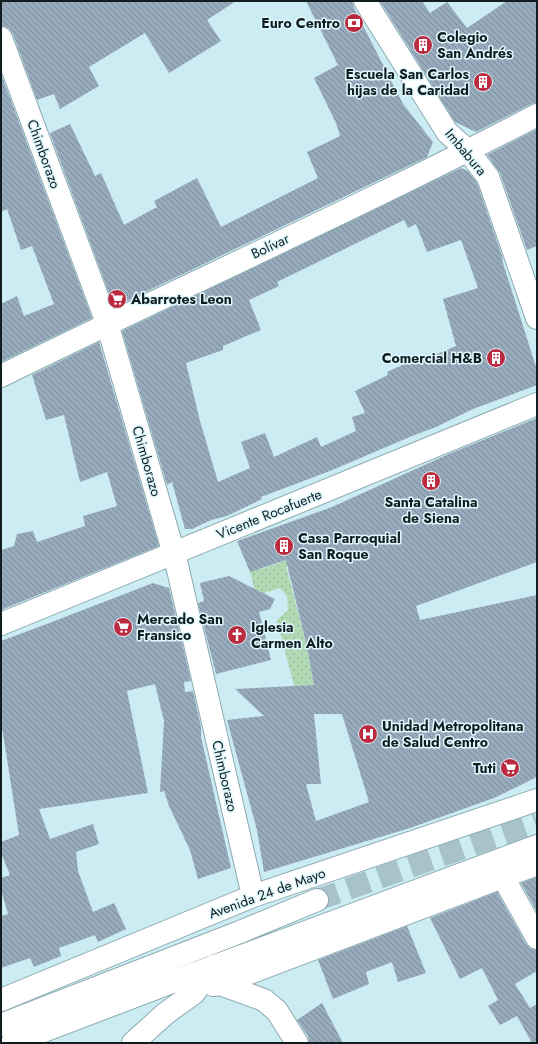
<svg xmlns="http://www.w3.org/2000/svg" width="538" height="1044" font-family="Jost,sans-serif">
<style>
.grass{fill:url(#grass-dots)}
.building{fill:url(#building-back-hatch);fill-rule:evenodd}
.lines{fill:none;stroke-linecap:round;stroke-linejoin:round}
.major-tunnel{stroke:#a7c3c9;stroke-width:22;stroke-dasharray:22 11;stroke-linecap:butt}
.minor-casing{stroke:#8baab0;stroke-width:24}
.major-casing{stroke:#8baab0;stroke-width:24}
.minor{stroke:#fff;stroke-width:22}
.major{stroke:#fff;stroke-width:22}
.labels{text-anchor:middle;stroke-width:3;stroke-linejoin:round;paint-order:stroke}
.poi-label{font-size:14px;font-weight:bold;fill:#111d20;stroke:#def8fe;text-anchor:start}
.street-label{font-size:14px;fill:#111d20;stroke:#def8fe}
</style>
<defs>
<pattern id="grass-dots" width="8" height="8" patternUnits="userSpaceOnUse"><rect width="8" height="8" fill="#b1d9b3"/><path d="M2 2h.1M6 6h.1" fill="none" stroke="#97ba9a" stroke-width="1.8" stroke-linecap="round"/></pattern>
<pattern id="building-back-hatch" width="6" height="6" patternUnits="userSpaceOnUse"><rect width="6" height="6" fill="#97abbd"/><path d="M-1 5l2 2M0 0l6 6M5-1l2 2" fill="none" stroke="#7a8b99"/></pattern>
</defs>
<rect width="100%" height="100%" fill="#ccecf3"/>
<path class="grass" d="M312 551 300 561 286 566 307 647 314 685 294 686 277 620 288 610 287 596 280 588 256 596 250 571 265 568Z"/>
<path class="building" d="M1 1H236L207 20 221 41 169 73 145 33 89 67 99 86 60 109 54 94 37 100 13 34 9 28 1 26Z
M306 1H352L354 8 403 104 433 142 427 157 114 307 50 133 70 124 95 176 101 173 124 225 157 207 154 201 197 178 221 227 318 178 307 152 340 136 336 123 314 78 338 65Z
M380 1H422L430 13 447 2 467 28 507 1H537V103L531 104 476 132 455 122Z
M1 74 92 318 1 362V304L17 296 24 316 54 304 32 246 21 250 7 209 1 212Z
M537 129V246L527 250 500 173 487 155Z
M461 168 468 171 477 183 503 259 502 260 537 370V385L473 409 436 427 412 436 330 471 261 497 262 499 227 516 211 520 192 529H185L172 482 167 485 122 331ZM404 220 408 228 416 224 427 252 461 240 478 288 443 299 456 346 413 364 411 361 387 372 388 375 355 391 365 413 352 417 356 431 321 447 317 437 274 457 265 433 241 442 250 468 218 482 200 421 186 363 223 350V346L261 330 249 300 279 286 277 282Z
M99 342 159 546 1 610V550L14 546 17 534 33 531 37 542 85 526 83 516 117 506 107 472 80 482 64 415 46 420 32 375Z
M537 418V562L416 606 420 620 537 595V777L494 798 410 828 264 872 257 830 227 720 264 716 235 689 314 685 307 647 286 560 250 572 237 541 332 507 451 453ZM314 714H342L369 802 316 821 306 784H321Z
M229 576 275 599 270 609 259 612 271 660 216 674 198 603 204 601 200 583Z
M153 583 169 588 191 681 184 682 185 692 193 691 201 727V737L231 868 198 879 190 850 169 806 164 791 160 792 164 721 155 684 127 691 148 793 39 809 50 839 93 824 99 844 76 852 78 871 93 912 114 903 126 929 98 942 95 935 59 948 61 956 34 967 30 958 1 968V916L8 914 1 890V878L10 875 1 853V842L19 835 1 721V641L44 625Z
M537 877V912L521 883Z
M497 892 526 944 530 948 537 950V971L515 984 530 1008 537 1004V1043H532L517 1016 500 1025 488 1006 498 1000 482 968 460 979 430 918Z
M407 926 426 973 398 982 392 962 366 972 369 984 333 999 318 960Z
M322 1003 343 1043H309L308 1036 297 1020Z"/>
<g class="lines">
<path class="major-tunnel" d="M317 900 537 822"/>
<defs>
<path id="minor" d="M365 1 447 132 468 151 488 177 537 318
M1 38 107 323 176 561 253 896
M1 376C179 288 361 207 537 115
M1 624 537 404
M503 877 537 938
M220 984 537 864
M213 985 220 984 264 1000 277 1011 297 1043
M1 1000 253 896 537 800"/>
<path id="major" d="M1 1025 240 932 317 900
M12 1043 180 979 537 846
M133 1043 165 1014 194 993 214 966"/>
</defs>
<use href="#minor" class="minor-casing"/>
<use href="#major" class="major-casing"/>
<use href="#minor" class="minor"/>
<use href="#major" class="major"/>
</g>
<defs>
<symbol id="bank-disc" viewBox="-11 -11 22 22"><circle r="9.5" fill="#bb2a3e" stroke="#def8fe"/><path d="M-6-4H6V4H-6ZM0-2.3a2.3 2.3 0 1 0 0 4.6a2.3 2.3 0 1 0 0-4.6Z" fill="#fff"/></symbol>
<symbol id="building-disc" viewBox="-11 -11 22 22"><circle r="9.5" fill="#bb2a3e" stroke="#def8fe"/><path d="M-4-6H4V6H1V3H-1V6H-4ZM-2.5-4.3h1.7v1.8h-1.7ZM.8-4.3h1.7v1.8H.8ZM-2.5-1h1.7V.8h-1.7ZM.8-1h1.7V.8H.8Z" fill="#fff"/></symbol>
<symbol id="supermarket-disc" viewBox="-11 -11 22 22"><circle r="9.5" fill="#bb2a3e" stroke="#def8fe"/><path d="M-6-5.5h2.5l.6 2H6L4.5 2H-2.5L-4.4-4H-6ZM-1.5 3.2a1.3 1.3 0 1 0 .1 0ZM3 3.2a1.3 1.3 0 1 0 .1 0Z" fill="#fff"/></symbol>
<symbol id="church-disc" viewBox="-11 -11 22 22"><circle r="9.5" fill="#bb2a3e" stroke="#def8fe"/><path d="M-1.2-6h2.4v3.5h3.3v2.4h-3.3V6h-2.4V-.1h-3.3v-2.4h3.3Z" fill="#fff"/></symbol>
<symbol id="hospital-disc" viewBox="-11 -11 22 22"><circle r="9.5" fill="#bb2a3e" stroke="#def8fe"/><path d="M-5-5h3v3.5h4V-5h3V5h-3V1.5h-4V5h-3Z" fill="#fff"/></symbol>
</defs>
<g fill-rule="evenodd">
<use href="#bank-disc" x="343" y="12" width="22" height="22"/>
<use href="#building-disc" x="412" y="34" width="22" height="22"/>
<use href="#building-disc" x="472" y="71" width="22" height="22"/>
<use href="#supermarket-disc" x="106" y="288" width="22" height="22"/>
<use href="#building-disc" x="485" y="347" width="22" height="22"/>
<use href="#building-disc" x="420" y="470" width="22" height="22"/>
<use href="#building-disc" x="273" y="535" width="22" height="22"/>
<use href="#supermarket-disc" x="112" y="616" width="22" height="22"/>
<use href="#church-disc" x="226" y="624" width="22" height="22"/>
<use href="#hospital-disc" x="357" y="723" width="22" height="22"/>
<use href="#supermarket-disc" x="499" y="757" width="22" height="22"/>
</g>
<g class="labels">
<g class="poi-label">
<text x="340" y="28" text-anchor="end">Euro Centro</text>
<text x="437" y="42">Colegio<tspan x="437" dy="16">San Andrés</tspan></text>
<text x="469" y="79" text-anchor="end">Escuela San Carlos<tspan x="469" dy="16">hijas de la Caridad</tspan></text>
<text x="131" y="304">Abarrotes Leon</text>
<text x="482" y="363" text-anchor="end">Comercial H&amp;B</text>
<text x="431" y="507" text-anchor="middle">Santa Catalina<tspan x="431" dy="16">de Siena</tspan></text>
<text x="298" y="543">Casa Parroquial<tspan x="298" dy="16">San Roque</tspan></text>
<text x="137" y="624">Mercado San<tspan x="137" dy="16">Fransico</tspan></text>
<text x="251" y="632">Iglesia<tspan x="251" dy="16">Carmen Alto</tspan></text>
<text x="382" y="731">Unidad Metropolitana<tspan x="382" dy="16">de Salud Centro</tspan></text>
<text x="496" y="773" text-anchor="end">Tuti</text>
</g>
<g class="street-label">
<text transform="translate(466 152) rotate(50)" y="5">Imbabura</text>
<text transform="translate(44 154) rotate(70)" y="5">Chimborazo</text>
<text transform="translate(270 246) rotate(-25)" y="5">Bolívar</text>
<text transform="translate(147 461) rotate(74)" y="5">Chimborazo</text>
<text transform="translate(269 514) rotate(-22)" y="5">Vicente Rocafuerte</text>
<text transform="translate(225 776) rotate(77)" y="5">Chimborazo</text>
<text transform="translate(267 893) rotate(-20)" y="5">Avenida 24 de Mayo</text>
</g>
</g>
<rect width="538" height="1044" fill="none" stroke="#111d20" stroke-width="4"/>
</svg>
